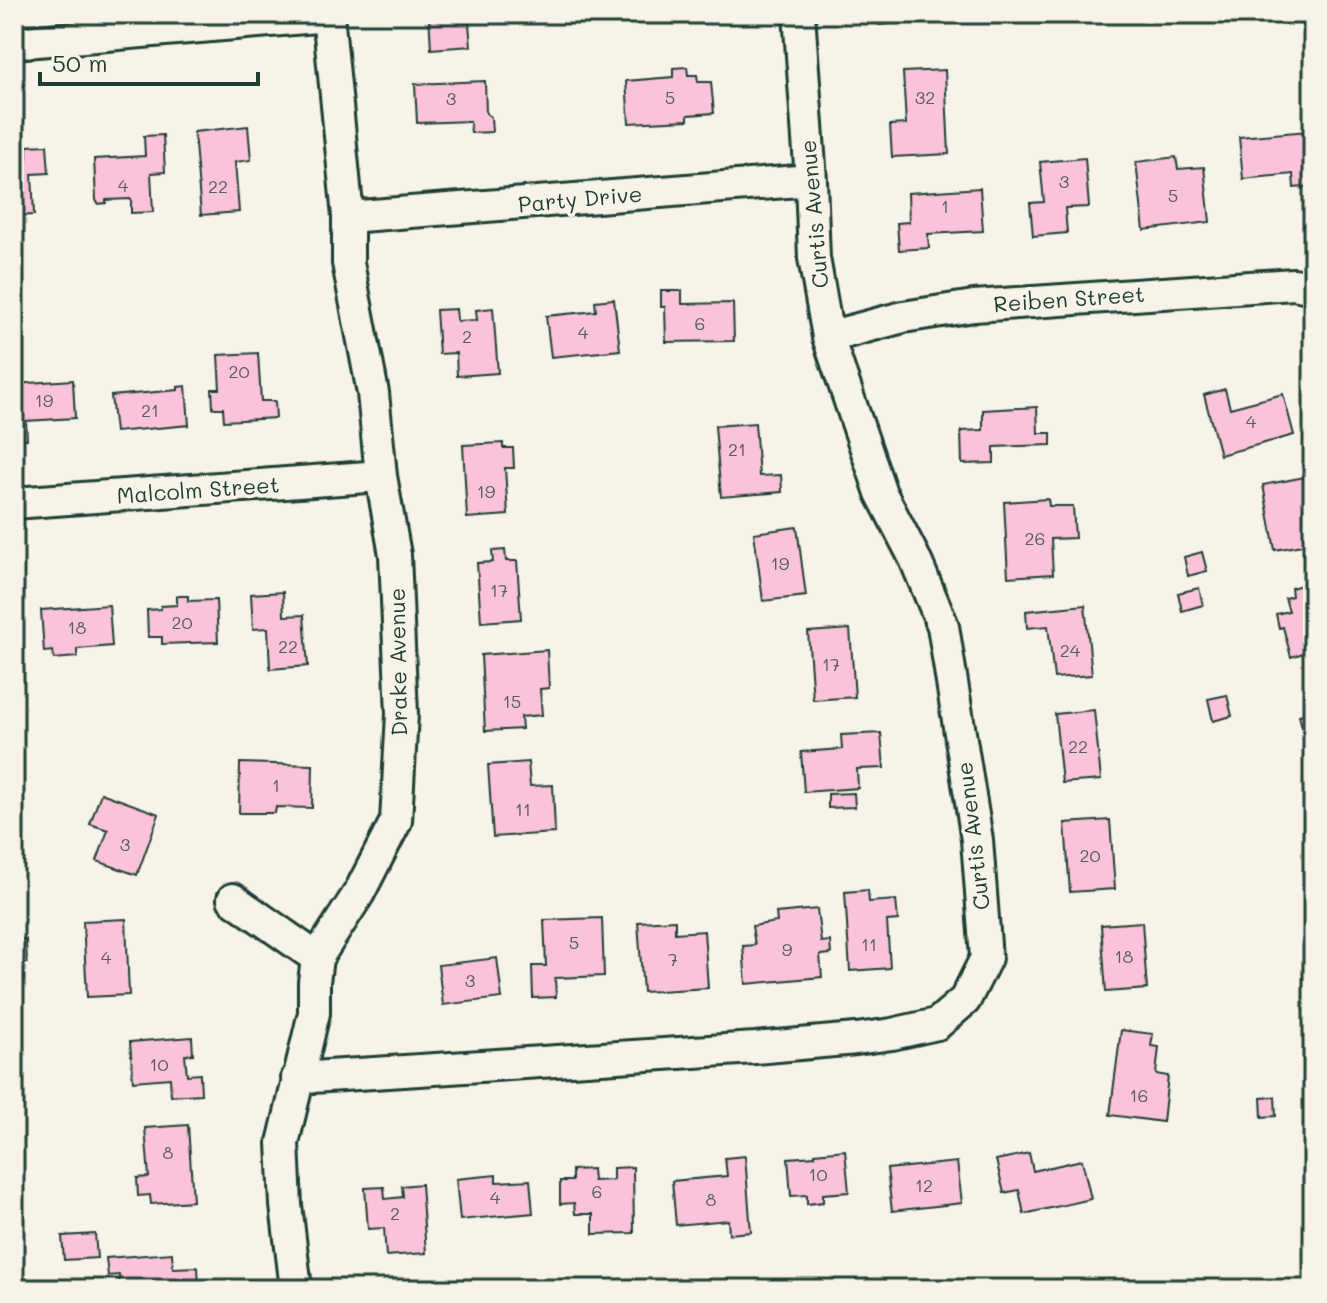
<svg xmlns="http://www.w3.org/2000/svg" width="1327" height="1303" font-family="Mali,sans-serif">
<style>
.building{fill:#fbc3da;stroke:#1f3d34;stroke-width:2}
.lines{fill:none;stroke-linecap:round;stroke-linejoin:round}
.minor-casing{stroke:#1f3d34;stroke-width:36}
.minor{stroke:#f7f3e8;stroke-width:30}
.labels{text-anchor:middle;stroke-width:7;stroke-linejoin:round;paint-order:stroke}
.number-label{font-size:18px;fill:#565e5e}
.street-label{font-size:22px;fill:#1f3d34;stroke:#f7f3e8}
</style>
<rect width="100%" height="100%" fill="#f7f3e8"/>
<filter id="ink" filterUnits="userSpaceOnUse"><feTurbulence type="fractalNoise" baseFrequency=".0125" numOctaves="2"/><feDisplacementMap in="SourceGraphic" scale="16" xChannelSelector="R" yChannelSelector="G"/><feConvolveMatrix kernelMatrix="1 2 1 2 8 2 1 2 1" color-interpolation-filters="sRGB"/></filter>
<g filter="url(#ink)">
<path class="building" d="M429 14H468L471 46 431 49Z
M878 14H960L961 18 879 25Z
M687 67 688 75H697L698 82H711L714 113 688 115V120L629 123 626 81 673 77V68Z
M945 70 949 154 892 157 890 125 906 124 903 72Z
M485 81 486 113 491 117 492 132 471 133 470 121 417 123 415 84Z
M248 126 251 160 235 162 239 212 201 215 194 132Z
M1309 131 1312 155H1313V186L1294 188 1293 174 1243 179 1239 137Z
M163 135 165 172 151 173 153 212 131 213V199L106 200V203L98 204 96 200 94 159 145 156 144 136Z
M47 145 49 173 32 174 34 215 14 216V160L27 159V146Z
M1176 157 1178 169 1204 167 1210 222 1144 230 1136 162Z
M1085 158 1089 207 1065 208 1067 233 1033 236 1030 203 1044 202 1040 162Z
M980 188 983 231 928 234 929 248 899 250 897 223 909 222 908 193Z
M661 291H682V304L733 303 734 341 666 342 665 307H661Z
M614 299 620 350 551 357 546 316 596 311 595 301Z
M493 308 498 373 457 376 456 353 439 354 436 310 456 309 457 321 477 320 476 310Z
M258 353 261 401H275L276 418 224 421 223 408H213L212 389H220L218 355Z
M73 380 75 418 26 421 27 439H14V384Z
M186 386 189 425 115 432 111 396 178 390V387Z
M1225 389 1230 408 1283 394 1294 435 1220 455 1204 395Z
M1037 407 1038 433H1051V445L994 447V463L962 464 961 431 983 430V410Z
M755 423 759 476 781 475 782 492 721 497 715 426Z
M503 443V448H513L514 468H505L508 515 467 518 463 445Z
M1305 477 1313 518V543L1275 550 1263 485Z
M1048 499 1049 506H1073L1075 538 1051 539 1053 574 1008 577 1004 502Z
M797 527 806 596 763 601 754 533Z
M505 550 506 561H517L521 619 481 622 477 563 493 562 492 551Z
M1202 552 1207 571 1188 576 1184 557Z
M1309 583 1312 592H1313V650L1291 657 1283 627 1279 628 1276 614 1289 611 1285 598 1292 596 1291 588Z
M1199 588 1203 605 1182 611 1178 593Z
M283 592 284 616 304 615 308 666 270 669 268 628 253 629 251 594Z
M177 596H188V601L216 600 218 642 162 644V637H148L147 610 161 609V606L177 605Z
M109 605 112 646 77 649V657L54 659 53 651 44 652 41 610Z
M1085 605 1092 675 1054 678 1048 626 1027 628 1026 611Z
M850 629 855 697 813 700 808 632Z
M547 650 549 688 540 689 542 715 521 717 522 729 485 731 481 655Z
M1227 695 1232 716 1213 721 1208 699Z
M1094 710 1101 780 1062 783 1055 714Z
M1313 712V761L1310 762 1299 715Z
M881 733 884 768 857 769 858 788 804 792 801 752 842 749 841 735Z
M528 762 530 786 553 785 555 833 493 837 488 765Z
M240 763 313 765 312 808 276 807 275 813H239Z
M101 793 159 814 137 875 97 861 108 830 90 824Z
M854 793 855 807 828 808V794Z
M1110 820 1115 889 1070 892 1065 823Z
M868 890 869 902 896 900 898 920 887 921 890 968 850 971 845 892Z
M817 909 821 942 830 941 831 954 820 955 822 977 746 984 743 946 755 945 752 926 777 922 776 913Z
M602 918 604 976 555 978 556 997 533 998 532 966H546L544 920Z
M126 919 129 995 87 997 83 921Z
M675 920V933L704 931 708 988 643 992 638 922Z
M1142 922 1147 989 1106 992 1101 925Z
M26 939 27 963H15L14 940Z
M497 958 502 998 443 1005 438 965Z
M1121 1030 1153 1034 1151 1046 1159 1047 1156 1074 1168 1076 1163 1122 1110 1115Z
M192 1037 193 1054 185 1055 187 1075 200 1074 201 1094 171 1096 170 1078 133 1081 130 1042Z
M1275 1097 1276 1116 1262 1117 1261 1098Z
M188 1125 193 1201 151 1204 150 1195 138 1196 137 1178 149 1177 145 1128Z
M845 1150 849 1192 823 1194V1202L807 1204V1195L791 1196 788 1158 815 1156V1153Z
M1029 1153 1033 1171 1082 1160 1091 1199 1024 1214 1019 1190 1004 1193 996 1160Z
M745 1156 751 1232 729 1234 728 1220 676 1225 672 1181 727 1176 725 1158Z
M957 1162 962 1203 892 1211 887 1169Z
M633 1167 634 1233 593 1234V1214H575L574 1203 560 1204V1181H572V1170L592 1169 593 1181 613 1180V1168Z
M496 1175V1182L530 1180 533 1213 460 1220 456 1179Z
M421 1184 426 1253 386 1256 384 1228 368 1229 365 1188 384 1187 385 1199 403 1197 402 1186Z
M95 1234 97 1258 64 1260 62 1236Z
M172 1253 173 1268 198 1267 199 1289H167L166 1287 120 1289 119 1275 108 1276 106 1258Z"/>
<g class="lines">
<defs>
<path id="minor" d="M14 43 328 16
M348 217 811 180
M828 337 903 317 974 306 1294 284 1313 288
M14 503 381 476
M233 899 317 958
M297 1078 755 1048 856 1039 892 1034 937 1024 965 1000 986 958 977 840 943 626 915 559 881 493 828 337 814 258 811 180 799 14
M296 1289 286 1205 283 1143 314 1013V982L317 958 359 893 396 821 402 714 395 555 381 476 373 393 348 263V217L328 14"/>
</defs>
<use href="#minor" class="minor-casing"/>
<use href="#minor" class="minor"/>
</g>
</g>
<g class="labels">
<g class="number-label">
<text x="670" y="104">5</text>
<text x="925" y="104">32</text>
<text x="451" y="105">3</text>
<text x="1064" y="188">3</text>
<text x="123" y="192">4</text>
<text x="218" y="193">22</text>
<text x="1173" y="202">5</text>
<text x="945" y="213">1</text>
<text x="700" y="330">6</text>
<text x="583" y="339">4</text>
<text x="467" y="343">2</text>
<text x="239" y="378">20</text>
<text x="44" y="407">19</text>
<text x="150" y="417">21</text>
<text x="1251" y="428">4</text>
<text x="737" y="456">21</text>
<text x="486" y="498">19</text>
<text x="1035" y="545">26</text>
<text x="780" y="570">19</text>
<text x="499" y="597">17</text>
<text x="182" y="629">20</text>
<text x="77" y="634">18</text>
<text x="288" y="653">22</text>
<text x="1070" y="657">24</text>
<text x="831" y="671">17</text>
<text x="512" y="708">15</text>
<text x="1078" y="753">22</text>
<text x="276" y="792">1</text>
<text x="523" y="816">11</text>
<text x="125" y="851">3</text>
<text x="1090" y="862">20</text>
<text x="574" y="949">5</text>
<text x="869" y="951">11</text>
<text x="787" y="956">9</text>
<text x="1124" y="963">18</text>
<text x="106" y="964">4</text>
<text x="673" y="966">7</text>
<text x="470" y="987">3</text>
<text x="159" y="1071">10</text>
<text x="1139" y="1102">16</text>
<text x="168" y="1159">8</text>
<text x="818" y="1181">10</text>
<text x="924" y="1192">12</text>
<text x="597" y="1198">6</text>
<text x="495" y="1204">4</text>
<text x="711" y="1206">8</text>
<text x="395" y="1220">2</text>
</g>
<g class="street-label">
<text transform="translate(580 199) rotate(-5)" y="8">Party Drive</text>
<text transform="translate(814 214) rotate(-95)" y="8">Curtis Avenue</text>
<text transform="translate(1069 299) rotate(-4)" y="8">Reiben Street</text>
<text transform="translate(198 490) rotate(-4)" y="8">Malcolm Street</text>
<text transform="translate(398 662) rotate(-91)" y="8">Drake Avenue</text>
<text transform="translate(973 836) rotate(-97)" y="8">Curtis Avenue</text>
</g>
</g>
<rect width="1327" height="1303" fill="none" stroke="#f7f3e8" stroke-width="48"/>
<rect x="24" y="24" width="1279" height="1255" fill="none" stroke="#1f3d34" stroke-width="3" filter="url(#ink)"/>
<path d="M40 72v12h218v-12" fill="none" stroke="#1f3d34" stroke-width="4"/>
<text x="52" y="72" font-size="24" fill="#1f3d34" stroke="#f7f3e8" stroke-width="6" paint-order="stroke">50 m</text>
</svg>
